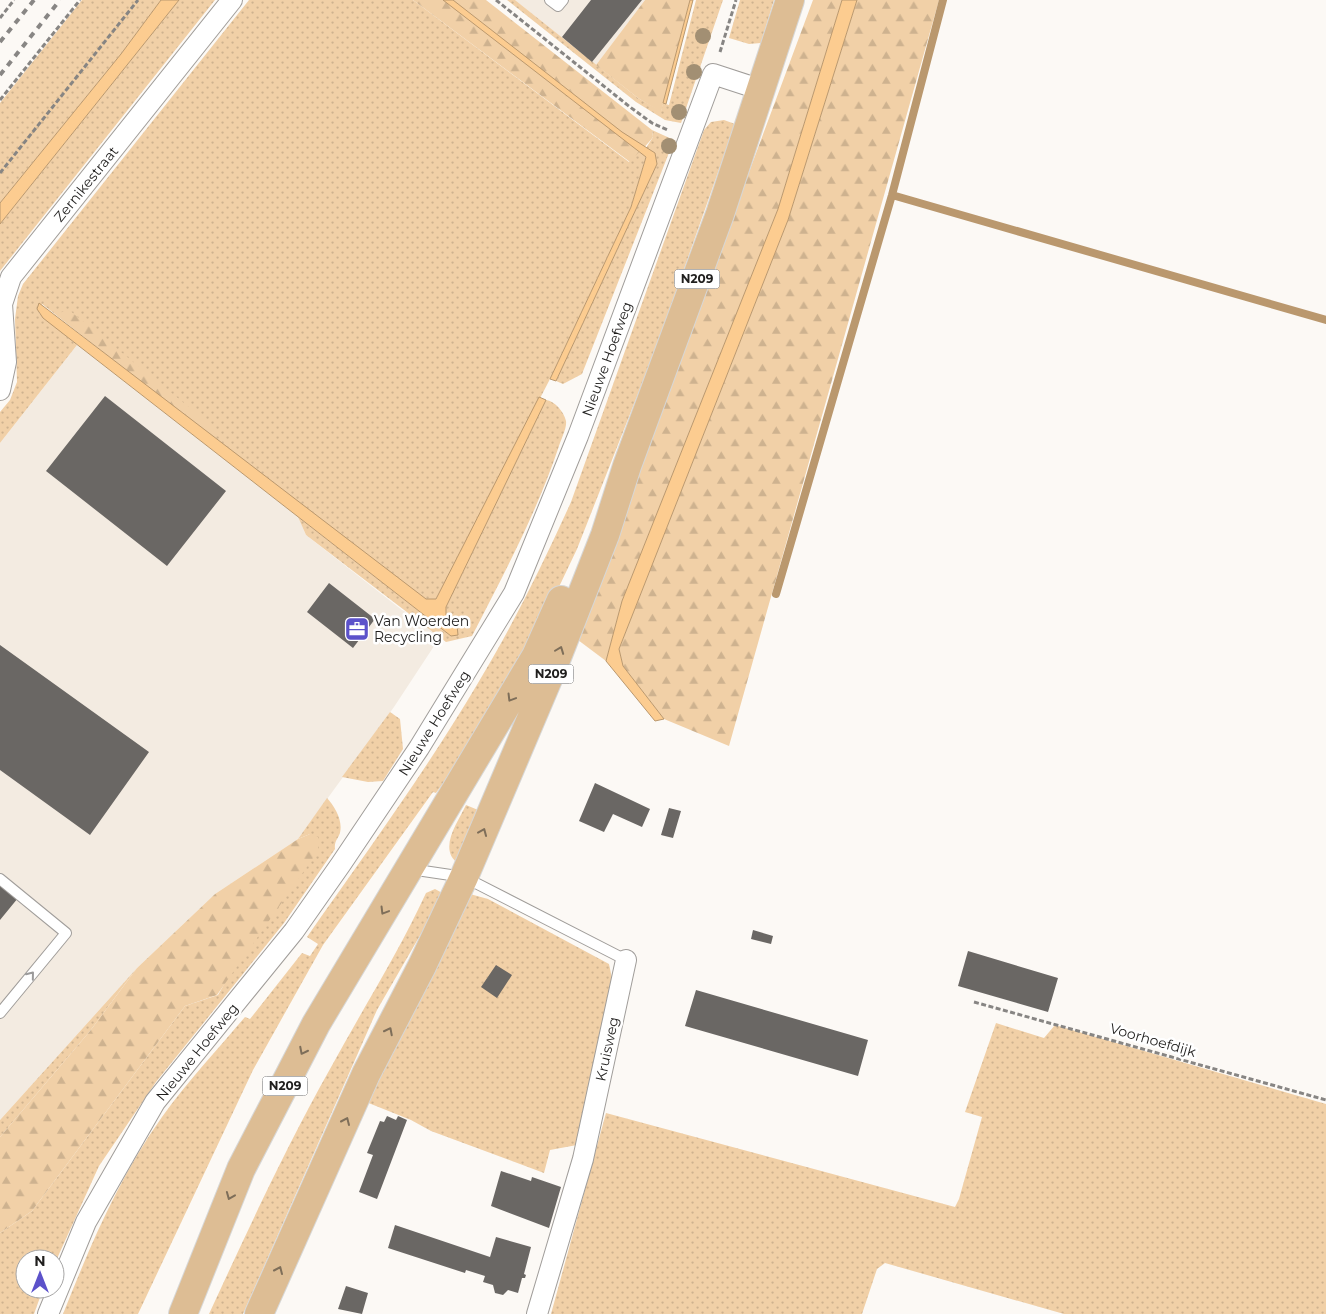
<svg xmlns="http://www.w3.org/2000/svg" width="1326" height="1314" font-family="Montserrat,sans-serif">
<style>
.built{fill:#f3ebe1}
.grass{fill:url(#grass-dots)}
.forest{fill:url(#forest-firs)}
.water{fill:#fccc90;stroke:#ba986e}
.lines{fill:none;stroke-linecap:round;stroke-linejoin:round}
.stream{stroke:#ba986e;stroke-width:8}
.building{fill:#6a6764}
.lane-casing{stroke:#a09d9a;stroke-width:12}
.street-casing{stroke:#a09d9a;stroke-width:22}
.primary-casing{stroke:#d7d7d6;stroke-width:30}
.path{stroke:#878583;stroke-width:3;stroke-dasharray:5 2.5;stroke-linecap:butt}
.lane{stroke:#fff;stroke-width:10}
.street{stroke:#fff;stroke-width:20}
.primary{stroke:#ddbd94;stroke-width:28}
.rail{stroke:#888684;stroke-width:4;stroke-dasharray:6 6;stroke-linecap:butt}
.tree{fill:#a28f73}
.oneway{stroke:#7e6e59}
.oneway2{stroke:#9b9a9a}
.labels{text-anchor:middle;stroke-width:5;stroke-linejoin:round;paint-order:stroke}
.shield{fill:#fff;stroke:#636262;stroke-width:1}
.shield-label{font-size:12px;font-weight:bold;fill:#201f1e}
.street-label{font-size:14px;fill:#201f1e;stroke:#fff}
.poi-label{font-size:14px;fill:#201f1e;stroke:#fff;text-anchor:start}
</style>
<defs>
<pattern id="grass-dots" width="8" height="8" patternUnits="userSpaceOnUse" patternTransform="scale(1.25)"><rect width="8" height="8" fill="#f1d0a7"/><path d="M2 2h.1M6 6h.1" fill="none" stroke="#ceb28f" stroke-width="1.8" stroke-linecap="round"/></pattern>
<pattern id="forest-firs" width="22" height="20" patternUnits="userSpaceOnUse" patternTransform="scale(1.25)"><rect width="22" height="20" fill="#f1d0a7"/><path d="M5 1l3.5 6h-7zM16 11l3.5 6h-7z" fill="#ceb28f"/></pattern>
</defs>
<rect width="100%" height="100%" fill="#fcf9f5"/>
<path class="built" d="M515 0H645L596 65Z
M77 345 298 517 306 535 402 610 412 615 440 637 394 707 298 839 215 894 137 968 0 1120V443Z"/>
<path class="grass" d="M82 0H161L121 54 0 203V103Z
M179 0H215L0 271V224Z
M249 0H413L629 162 638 151 646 156 631 207 550 379 436 599H425L286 494 42 304 39 313 77 345 0 443V412L10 400 17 382 15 319 18 296 23 284Z
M507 0H515L638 98 661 111 663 103 669 105 696 0H723L681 123 665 120 636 102Z
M740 0H774L761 43 749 44 729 38Z
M724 120 735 124 658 343 577 549 547 612 489 719 436 793 433 792 323 945 253 1070 138 1314H63C91 1244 118 1179 162 1117 187 1082 217 1050 245 1017L250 1019 302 953 310 956 318 944 307 937C365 854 426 771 478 683 513 625 543 564 571 502L704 130 711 122Z
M652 130 674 140 582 374 563 384 556 381 657 164 655 153 646 148 653 137Z
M546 400C555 401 564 412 566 421 567 428 561 439 559 446 537 512 504 574 472 636L446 642 306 535 298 517 451 636 457 625 446 615V607Z
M390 712 400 719 403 749 383 781 368 782 342 777Z
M327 798C335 807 343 820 340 833 338 839 334 841 335 849L284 923 156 1082 99 1166 55 1263V1259H25V1289H43L34 1314H0V1233L32 1211 185 1006 218 995 310 834 298 839Z
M466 805 483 812 459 864C437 850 458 822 466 805Z
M435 889 444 894 377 1010 243 1314H209C247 1232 285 1149 330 1069 362 1010 398 954 426 893Z
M470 894 488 899 609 964 613 983 577 1145 550 1150 544 1173 431 1131 411 1120 366 1102Z
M137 968 90 1031 0 1137V1120Z
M996 1023 1044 1038 1055 1025 1326 1104V1314H1064L885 1263 877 1269 862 1314H551L606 1113 955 1207 959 1199 982 1117 965 1112Z"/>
<path class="forest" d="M413 0H486L652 130 653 137C646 147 637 153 630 162Z
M645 0H690L661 112 638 98 596 65Z
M813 0H842L778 209 622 601 606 661 578 640 586 610Z
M857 0H939L729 746 664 719 623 666 619 649 788 220Z
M69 310 216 429 215 440 55 314Z
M310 834 318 837V851L217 995 185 1006 32 1211 0 1233V1137L90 1031 137 968 215 894 298 839Z"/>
<path class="water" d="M161 0H179L0 224V203L121 54Z
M443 0H453L622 132 655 153 657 164 556 381 550 379 631 207 646 157Z
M690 0H693L666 104 663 103Z
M842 0H857L788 220 619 649 623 666 664 719 655 721 606 661 622 601 778 209Z
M39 303 426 599H436L539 397 546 400 446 607V615L457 625 458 635 451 636 43 318 37 309Z"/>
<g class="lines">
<path class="stream" d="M892 195 1326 320
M776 594 892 195 943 0"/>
</g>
<path class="building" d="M591 0H642L592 62 562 37Z
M105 396 226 491 167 566 46 471Z
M329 583 375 619 353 648 307 612Z
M0 645 149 752 90 835 0 770Z
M595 783 650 809 642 827 613 814 604 832 579 821Z
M669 808 681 811 673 838 661 835Z
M0 883 18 898 0 920Z
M753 930 773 936 771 944 751 939Z
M968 951 1058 978 1048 1012 958 986Z
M496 965 512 975 497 998 481 987Z
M696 990 868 1040 858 1076 685 1026Z
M387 1116 396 1120 398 1116 407 1120 377 1199 359 1192 373 1155 367 1153 380 1121 384 1122Z
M501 1171 531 1181 532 1177 561 1187 549 1228 491 1206Z
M395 1225 490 1257 496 1237 531 1247 524 1274 526 1275 525 1278H522L518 1293 508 1290 503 1295 495 1293 493 1285 483 1282 485 1276 466 1270 465 1273 388 1248Z
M346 1286 368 1293 362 1314 338 1309Z"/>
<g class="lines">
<defs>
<path id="lane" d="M550 0 558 6 563 0
M410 869 464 877 626 960
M0 879 66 933 0 1013"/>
<path id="street" d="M0 390 6 362 2 304 11 277 232 0
M48 1314 86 1222 155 1102 294 931 341 864 419 748 514 593 578 436 713 74 762 90
M537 1314 583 1159 626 960"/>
<path id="primary" d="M183 1314 241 1169 316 1024 536 656 561 600
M259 1314 366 1074 422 966 464 877 554 665 605 535 627 466 720 214 790 0"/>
</defs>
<use href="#lane" class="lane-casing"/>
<use href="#street" class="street-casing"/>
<use href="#primary" class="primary-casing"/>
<path class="path" d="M496 0 630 107 652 123 668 130
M0 18 14 0
M720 52 736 0
M0 100 80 0
M0 173 138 0
M974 1002 1326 1100"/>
<use href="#lane" class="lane"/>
<use href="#street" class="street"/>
<use href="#primary" class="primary"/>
<path class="rail" d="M0 42 34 0
M0 75 60 0"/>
</g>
<g class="tree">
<circle cx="703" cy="36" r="8"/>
<circle cx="694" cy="72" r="8"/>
<circle cx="679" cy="112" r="8"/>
<circle cx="669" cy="146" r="8"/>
</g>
<defs><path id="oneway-chevron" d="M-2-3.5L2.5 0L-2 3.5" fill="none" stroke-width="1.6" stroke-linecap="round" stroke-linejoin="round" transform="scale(1.25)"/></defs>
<g class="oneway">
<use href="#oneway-chevron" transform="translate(560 650) rotate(-69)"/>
<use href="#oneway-chevron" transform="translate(511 698) rotate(121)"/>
<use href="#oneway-chevron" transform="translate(483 832) rotate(-67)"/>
<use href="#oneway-chevron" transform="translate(384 911) rotate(121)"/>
<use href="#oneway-chevron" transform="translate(389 1031) rotate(-63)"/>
<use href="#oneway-chevron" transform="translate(303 1051) rotate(117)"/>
<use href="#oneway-chevron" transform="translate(346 1121) rotate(-66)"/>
<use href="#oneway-chevron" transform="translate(230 1196) rotate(112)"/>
<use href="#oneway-chevron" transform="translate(279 1270) rotate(-66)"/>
</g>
<use class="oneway2" href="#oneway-chevron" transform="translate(31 975) rotate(-51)"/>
<defs>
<symbol id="office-square" viewBox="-11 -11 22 22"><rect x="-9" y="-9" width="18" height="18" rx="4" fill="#5c52ca" stroke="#fff"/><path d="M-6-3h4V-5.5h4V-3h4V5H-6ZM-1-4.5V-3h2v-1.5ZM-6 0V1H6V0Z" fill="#fff"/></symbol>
</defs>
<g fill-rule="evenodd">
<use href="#office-square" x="343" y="615" width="28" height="28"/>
</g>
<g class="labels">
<g class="shield">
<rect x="674.5" y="269.5" width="45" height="19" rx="4"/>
<rect x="528.5" y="664.5" width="45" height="19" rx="4"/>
<rect x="262.5" y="1076.5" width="45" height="19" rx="4"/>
</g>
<g class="shield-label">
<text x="697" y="283">N209</text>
<text x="551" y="678">N209</text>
<text x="285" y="1090">N209</text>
</g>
<g class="street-label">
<text transform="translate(86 184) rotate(-51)" y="5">Zernikestraat</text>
<text transform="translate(607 359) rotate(-70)" y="5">Nieuwe Hoefweg</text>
<text transform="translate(434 723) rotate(-58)" y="5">Nieuwe Hoefweg</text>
<text transform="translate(1153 1040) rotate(16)" y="5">Voorhoefdijk</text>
<text transform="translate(607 1049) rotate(-78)" y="5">Kruisweg</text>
<text transform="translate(197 1052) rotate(-51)" y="5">Nieuwe Hoefweg</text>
</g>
<g class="poi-label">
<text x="374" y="626">Van Woerden<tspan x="374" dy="16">Recycling</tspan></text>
</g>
</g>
<g transform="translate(40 1274)"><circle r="24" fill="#ffffff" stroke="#a6a5a5"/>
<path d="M0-4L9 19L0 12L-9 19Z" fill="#5c52ca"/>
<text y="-8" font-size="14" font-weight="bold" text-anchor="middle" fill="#201f1e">N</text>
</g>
</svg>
